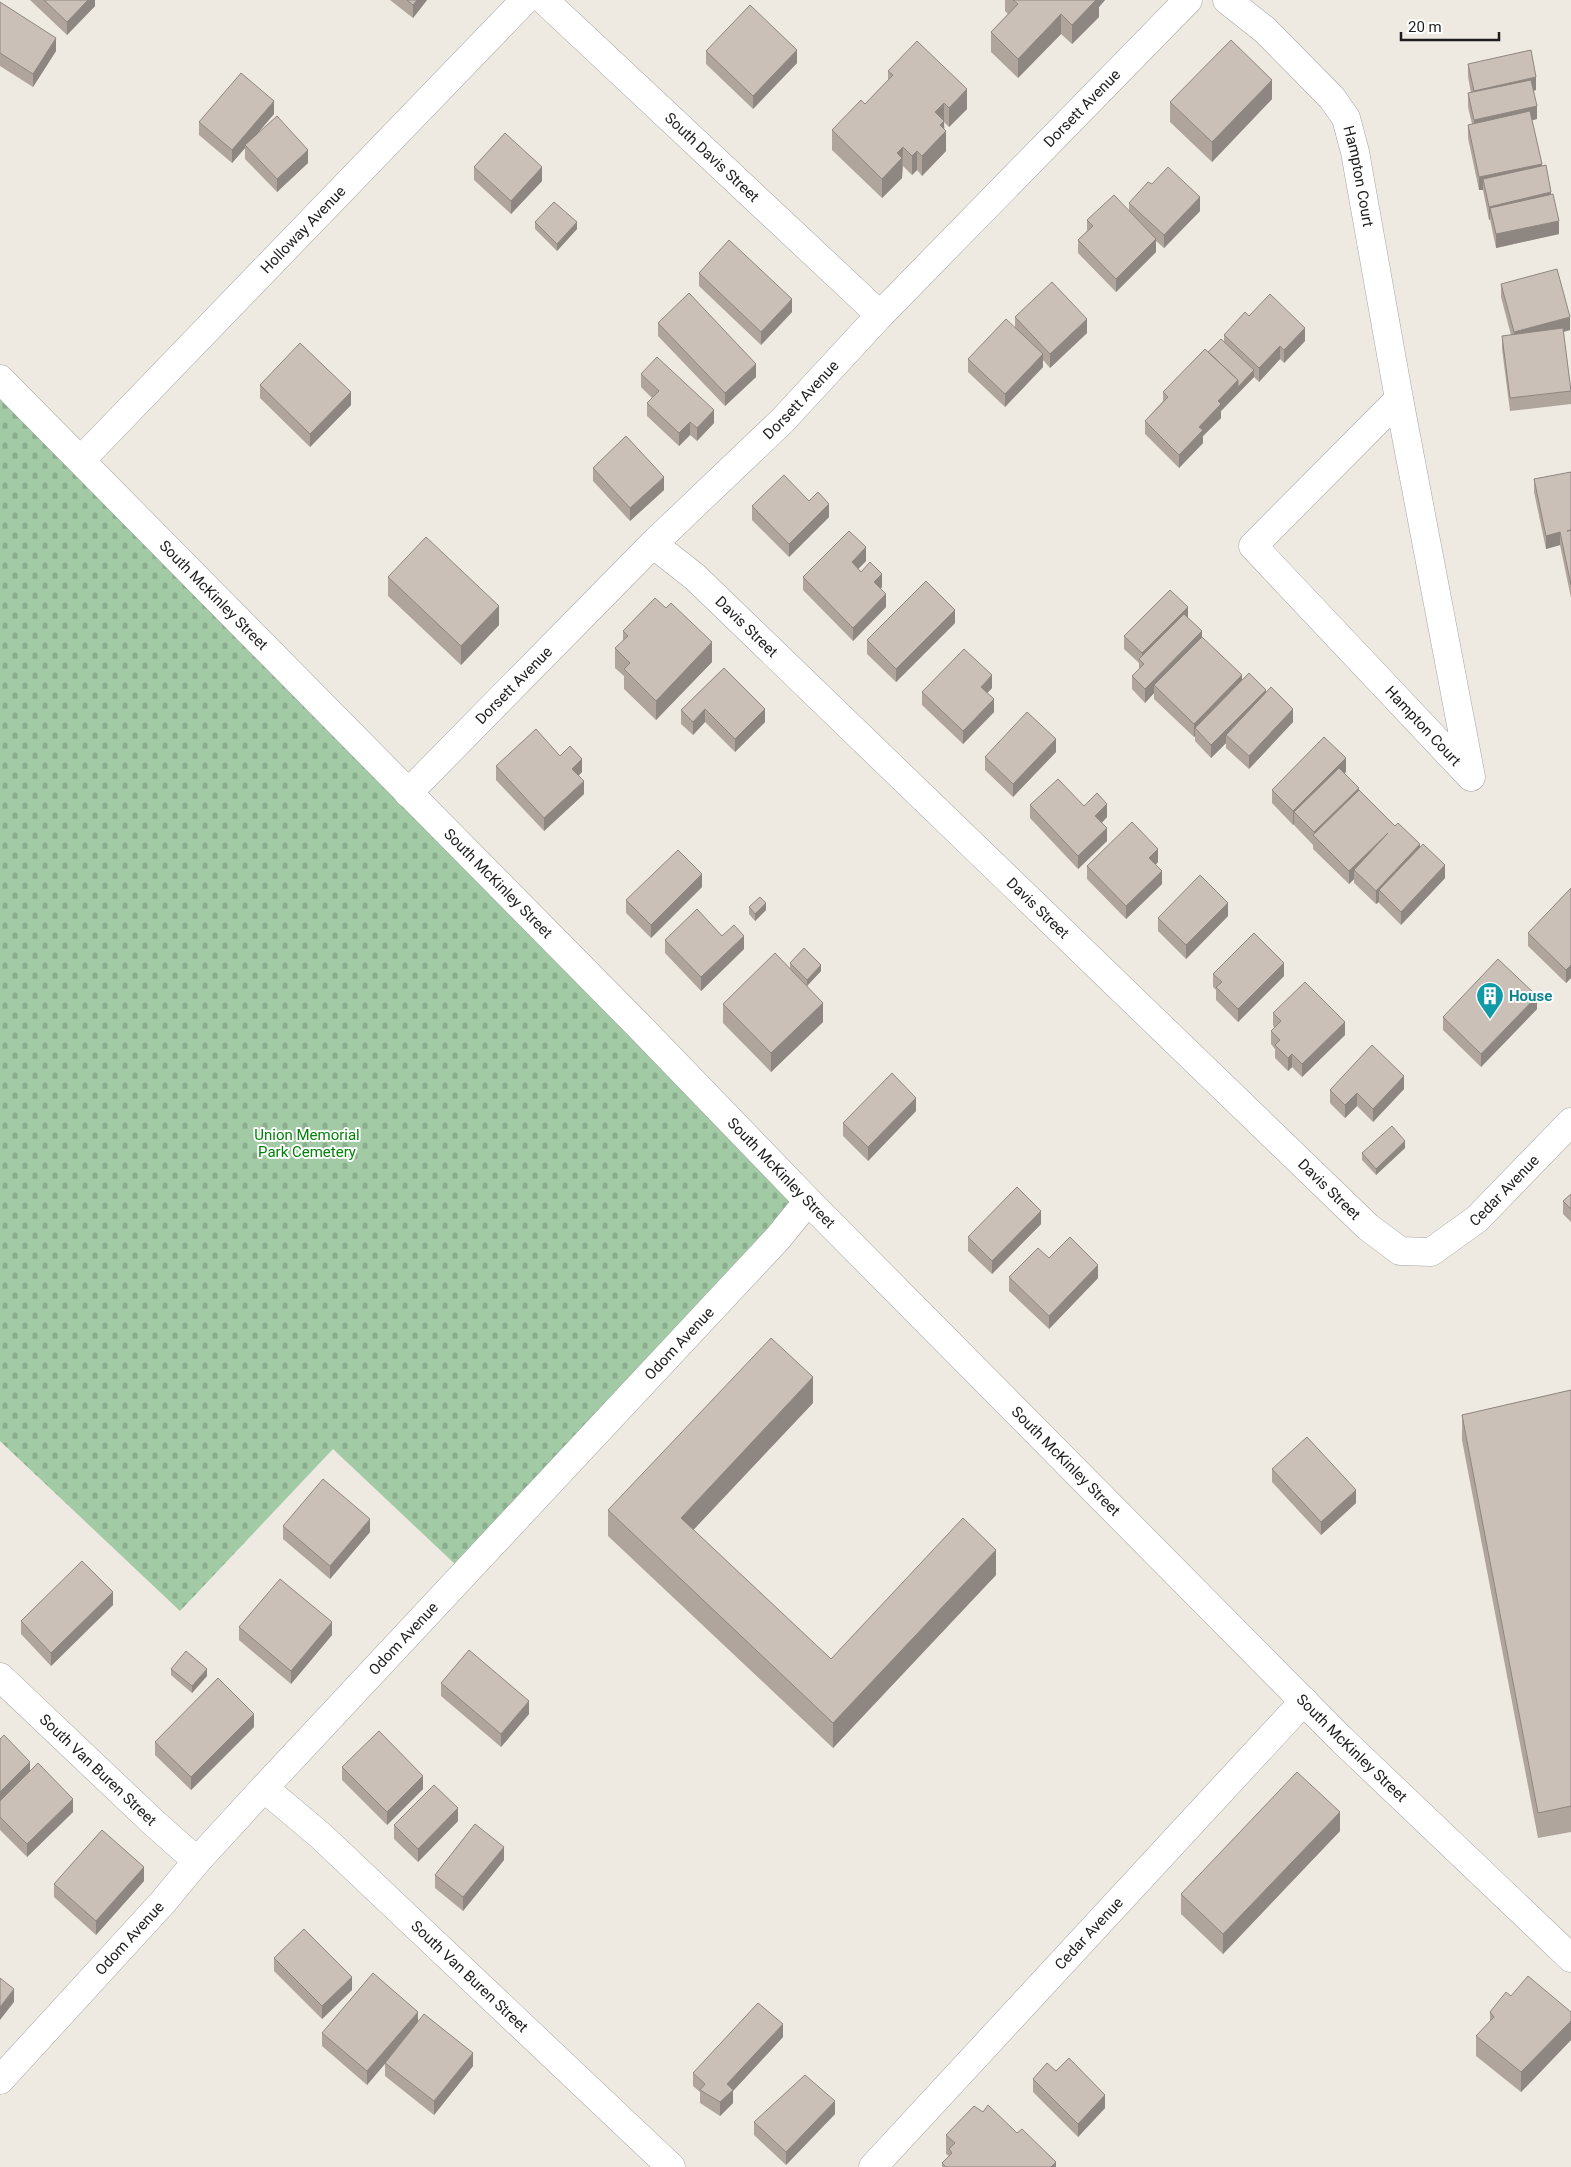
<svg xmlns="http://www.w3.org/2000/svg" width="1571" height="2167" font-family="Roboto,sans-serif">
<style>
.cemetery{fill:url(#cemetery-stones)}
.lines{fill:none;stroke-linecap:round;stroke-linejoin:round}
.minor-casing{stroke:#a4a4a4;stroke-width:29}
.minor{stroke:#fff;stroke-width:28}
.wall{fill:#afa59d}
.shaded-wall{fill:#8e8680}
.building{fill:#cbc0b7;stroke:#8e8680}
.labels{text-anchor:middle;stroke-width:4;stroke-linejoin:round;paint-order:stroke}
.street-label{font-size:15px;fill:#1d1d1d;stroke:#fff}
.culture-label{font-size:15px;font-weight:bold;fill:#0d838f;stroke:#fff;text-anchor:start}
.park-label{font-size:15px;fill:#028308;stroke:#fff}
</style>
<defs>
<pattern id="cemetery-stones" width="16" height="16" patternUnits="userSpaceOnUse" patternTransform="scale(1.25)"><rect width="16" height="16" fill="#a1caa5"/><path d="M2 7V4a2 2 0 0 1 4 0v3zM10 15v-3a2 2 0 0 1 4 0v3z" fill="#8aad8e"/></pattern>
</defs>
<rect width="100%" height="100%" fill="#efeae1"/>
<path class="cemetery" d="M0 394 796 1202 457 1566 333 1449 180 1611 0 1441Z"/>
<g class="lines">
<defs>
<g id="minor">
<path id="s1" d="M544 0 880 315"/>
<path id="s2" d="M1227 0 1265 30 1332 98 1346 118 1355 152 1399 399"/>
<path id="s3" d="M0 379 637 1024 808 1201 1341 1739 1571 1958"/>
<path d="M1399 399 1471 777 1253 546Z"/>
<path id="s4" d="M81 460 525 0"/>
<path id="s5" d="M653 544 695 577 1368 1227 1400 1251 1431 1252 1477 1219 1571 1122"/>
<path id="s6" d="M408 793 653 544 783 420 880 315 1188 0"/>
<path id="s7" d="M0 1677 154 1823 197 1861"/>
<path id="s8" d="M264 1788 321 1836 671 2167"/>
<path id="s9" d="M0 2080 163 1902 197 1861 264 1788 778 1238 808 1201"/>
<path id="s10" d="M873 2167 1304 1701"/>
</g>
</defs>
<use href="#minor" class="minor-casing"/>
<use href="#minor" class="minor"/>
</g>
<path class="wall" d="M30 0H95V6L67 35Z
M390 0H427L413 18Z
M1005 0H1105L1099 7V17L1072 44 1061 34 1018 78 991 52V32L1008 14 1005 11Z
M0 2 56 51 33 87 0 66Z
M706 51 797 63 753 109 706 64Z
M1468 64 1536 90 1533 91 1537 119 1532 120 1542 166 1551 194 1559 234 1496 248 1490 219 1489 220 1483 190H1479L1468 138V125L1472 124 1468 107V93H1471L1468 77Z
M888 71 967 109 949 127 944 122 946 151 922 176 917 170 912 175 903 166 902 178 882 198 832 150V130L865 104 888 80Z
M1272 99 1212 162 1170 122V102Z
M274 114 255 136 308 163 277 192 245 159V148L232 163 199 135V122Z
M474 167 542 181 511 214 474 180Z
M1129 203 1200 211 1164 248 1156 241V252L1116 292 1078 253V240L1087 231V220L1129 211Z
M535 222 577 229 557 251 535 229Z
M699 273 792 312 761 345 699 286Z
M1501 284 1570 330 1563 332 1571 391V404L1510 411 1502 349V336L1511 335 1501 297Z
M1249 316 1305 341 1284 363 1280 359 1259 382 1254 377 1221 411V418L1203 436V443L1179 468 1145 434V421L1163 401V392L1208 352 1224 341V335Z
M1015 317 1087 333 1050 368 1043 360V367L1005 407 968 372V359L1015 327Z
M658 323 756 377 725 406 658 336Z
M641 374 714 423 697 441 690 435 679 446 647 416V403L652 398 641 387Z
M260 385 351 405 310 447 260 398Z
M593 468 664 490 630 521 593 481Z
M1571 472V598L1560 545 1546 549 1534 492V479Z
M809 501 829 517 789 557 752 520V506Z
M866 561 858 569 882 587 881 588 886 607 853 641 803 590V577Z
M388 577 499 625 461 665 388 596Z
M666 608 712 662 656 720 624 689V676L615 668V648L623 641V631Z
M1188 618 1202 637 1242 680 1266 692 1293 722 1249 769 1226 748V743L1211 758 1195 741V736L1194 737 1154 699V693L1145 703 1132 689V676L1139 669V663L1124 649V636Z
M955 623 896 682 867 654V640Z
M724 668 765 722 735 752 705 722 693 735 681 724V710Z
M992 688 987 693 994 712 963 744 922 705V692Z
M1056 752 1013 797 985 770V757Z
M560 756 582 772 579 775 584 794 544 831 496 780V766Z
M1346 772 1344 773 1359 790 1395 826 1420 847 1445 878 1401 925 1379 903V902L1376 904 1354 883V879L1349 884 1313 849V845L1294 825V824L1293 825 1272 803V790Z
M1030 805 1084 806 1107 817 1102 823 1107 841 1078 869 1030 818Z
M1158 862 1156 864 1162 884 1126 919 1087 879V866Z
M702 887 651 938 626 913V900Z
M1571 888V978L1566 983 1528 946V933Z
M749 907 766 910 755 921 749 914Z
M1228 916 1186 959 1158 931V918Z
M722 936 744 949 701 991 665 953V940Z
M790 963 821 971 807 986 823 1022 771 1072 723 1023V1004L790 968Z
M1213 974 1284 976 1238 1022 1216 1000V990L1213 987Z
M1537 1009 1481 1067 1443 1030V1017Z
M1273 1013 1345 1035 1302 1077 1292 1067 1288 1071 1275 1058V1049L1271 1044V1031L1275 1028 1273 1026Z
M1404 1089 1373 1122 1357 1106 1345 1118 1330 1103V1090Z
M916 1111 868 1161 843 1136V1123Z
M1405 1148 1376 1175 1362 1160V1153Z
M1571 1194V1222L1563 1214V1201Z
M1041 1224 992 1274 968 1251V1237Z
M1009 1277 1098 1278 1049 1329 1009 1291Z
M1571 1390V1832L1538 1838 1462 1440V1415Z
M813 1403 693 1530 831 1659 996 1575 833 1748 608 1536V1510Z
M1272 1469 1356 1503 1321 1535 1272 1482Z
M283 1526 370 1532 330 1579 283 1539Z
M113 1605 51 1666 21 1634V1621Z
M239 1627 332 1635 291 1684 239 1640Z
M171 1669 207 1676 192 1693 171 1675Z
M441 1683 529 1714 501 1747 441 1696Z
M254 1727 191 1790 155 1755V1742Z
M0 1739 30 1771 73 1812 27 1857 0 1830Z
M342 1767 423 1789 387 1825 342 1780Z
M458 1821 418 1862 394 1839V1825Z
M1340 1831 1223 1954 1181 1914V1894Z
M504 1860 463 1911 435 1888V1875Z
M144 1881 96 1935 54 1897V1884Z
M274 1958 352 1990 322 2019 274 1971Z
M1511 1996 1571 2012V2040L1521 2092 1476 2056V2036L1490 2022V2012Z
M418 2022 473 2066 434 2115 385 2076V2063L387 2061 367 2085 322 2046V2033Z
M783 2037 733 2091V2103L720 2116 700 2103V2092L693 2086V2073Z
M1056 2071 1105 2108 1078 2137 1033 2092V2079Z
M983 2112 1017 2133 1056 2167H942V2163L949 2156 946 2154V2135Z
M835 2114 786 2165 754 2135V2122Z"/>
<path class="shaded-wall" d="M88 0H95V6L67 35V22Z
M417 0H427L413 18V5Z
M1096 0H1105L1099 7V17L1072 44V25Z
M1061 14V34L1018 78V59Z
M56 38V51L33 87V74Z
M797 50V63L753 109V96Z
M1536 77V90L1474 104V91Z
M1272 80V99L1212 162V142Z
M967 89V109L949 127V108Z
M274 101V114L246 147 245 145V148L232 163V150Z
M944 103V133L946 131V151L922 176V156L935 112Z
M1537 106V119L1474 133V120Z
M903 147 902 178 882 198V179L897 153Z
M308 150V163L277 192V179Z
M917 151V170L912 175V156Z
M1542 164V177L1483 179V190H1479V177Z
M542 167V181L511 214V201Z
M1551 192V205L1490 208V219L1489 220V207Z
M1200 197V211L1164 248V235Z
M1559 221V234L1496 248V234Z
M577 222V229L557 251V244Z
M1156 239V252L1116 292V279Z
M792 299V312L761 345V332Z
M1570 317V330L1514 346V332Z
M1087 319V333L1050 368V354Z
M1305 328V341L1284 363V350Z
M1280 346V359L1259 382V368Z
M1043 354V367L1005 407V394Z
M756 364V377L725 406V393Z
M1254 370V377L1221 411V418L1203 436V443L1179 468V455L1218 401 1238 380Z
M351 392V405L310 447V434Z
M714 410V423L697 441V428Z
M690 422V435L679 446V433Z
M664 477V490L630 521V508Z
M829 504V517L789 557V544Z
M1560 532V545L1546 549V536Z
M866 547V561L852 575V562Z
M882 574V587L874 595V582Z
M886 594V607L853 641V628Z
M499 606V625L461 665V646Z
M1188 607V621L1144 664 1142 662V653Z
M955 610V623L896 682V669Z
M1202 631V645L1154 685V693L1145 703V689Z
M712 642V662L656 720V701Z
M992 675V688L981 700V687Z
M1242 675V688L1195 728V736L1194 737V724Z
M1266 690V703L1226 735V743L1211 758V745Z
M994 699V712L963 744V731Z
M705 709V722L693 735V722Z
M765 709V722L735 752V739Z
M1293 709V722L1249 769V756Z
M1056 739V752L1013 797V784Z
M1346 758V772L1300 818 1294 812V824L1293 825V811Z
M582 759V772L572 782V769Z
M584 781V794L544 831V818Z
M1359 788V801L1314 836V832Z
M1107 804V817L1095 829V816Z
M1107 828V841L1078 869V856Z
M1388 833 1354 870V879L1349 884V871Z
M1420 844V857L1379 890V902L1376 904V891Z
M1158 849V862L1149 871V858Z
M1445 865V878L1401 925V912Z
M1162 871V884L1126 919V906Z
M702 874V887L651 938V925Z
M766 903V910L755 921V914Z
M1228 903V916L1186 959V945Z
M744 936V949L701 991V977Z
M1284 963V976L1238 1022V1009Z
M821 965V971L807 986V980Z
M1571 965V978L1566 983V970Z
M1537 996V1009L1481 1067V1054Z
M823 1003V1022L771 1072V1053Z
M1345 1022V1035L1302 1077V1064Z
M1292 1054V1067L1288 1071V1058Z
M1404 1076V1089L1373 1122V1109Z
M1357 1093V1106L1345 1118V1105Z
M916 1098V1111L868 1161V1147Z
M1405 1141V1148L1376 1175V1169Z
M1041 1211V1224L992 1274V1261Z
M1098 1265V1278L1049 1329V1316Z
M813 1377V1403L681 1543V1518Z
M1356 1490V1503L1321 1535V1522Z
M370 1519V1532L330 1579V1566Z
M996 1550V1575L833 1748V1723Z
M113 1592V1605L51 1666V1653Z
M332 1622V1635L291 1684V1671Z
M207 1669V1676L192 1693V1686Z
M529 1701V1714L501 1747V1734Z
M254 1714V1727L191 1790V1777Z
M30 1762V1775L0 1805V1792Z
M423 1776V1789L387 1825V1812Z
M73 1799V1812L27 1857V1844Z
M458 1808V1821L418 1862V1849Z
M1340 1812V1831L1223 1954V1934Z
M504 1847V1860L463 1911V1897Z
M144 1867V1881L96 1935V1921Z
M352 1977V1990L322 2019V2006Z
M14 1989V2002L0 2020V2007Z
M418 2012V2025L367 2085V2071Z
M1571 2021V2040L1521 2092V2072Z
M783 2024V2037L733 2091V2103L720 2116V2102L727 2084Z
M473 2053V2066L434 2115V2101Z
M1105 2095V2108L1078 2137V2124Z
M835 2101V2114L786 2165V2152Z
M1056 2162V2167H1051Z"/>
<path class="building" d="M44 0H88L67 22Z
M407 0H417L413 5Z
M1013 0H1096L1072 25 1061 14 1018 59 991 32 1018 4Z
M0 2 56 38 33 74 0 53Z
M750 5 797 50 753 96 706 51Z
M1231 40 1272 80 1212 142 1170 102Z
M917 41 967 89 949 108 944 103 935 112 944 121 940 125 946 131 922 156 917 151 912 156 903 147 897 153 902 158 882 179 832 130 861 100 865 104 893 75 888 71Z
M1531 50 1536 77 1474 91 1468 64Z
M241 73 274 101 232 150 199 122Z
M1531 80 1537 106 1474 120 1468 93Z
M1530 111 1542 164 1479 177 1468 125Z
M277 116 308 150 277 179 245 145Z
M505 133 542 167 511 201 474 167Z
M1546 165 1551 192 1489 207 1483 179Z
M1168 167 1200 197 1164 235 1129 203 1148 182 1152 184Z
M1553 194 1559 221 1496 234 1490 208Z
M1114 195 1156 239 1116 279 1078 240 1093 226 1087 220Z
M554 202 577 222 557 244 535 222Z
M729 240 792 299 761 332 699 273Z
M1557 269 1570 317 1514 332 1501 284Z
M1052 282 1087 319 1050 354 1015 317Z
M689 293 756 364 725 393 658 323Z
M1270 294 1305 328 1284 350 1280 346 1259 368 1224 335 1245 312 1249 316Z
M1006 319 1043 354 1005 394 968 359Z
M1563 328 1571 391 1510 398 1502 336Z
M1221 339 1254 370 1238 387V380L1208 352Z
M300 343 351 392 310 434 260 385Z
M1205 349 1238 380 1218 401 1221 404 1199 427 1203 430 1179 455 1145 421 1168 397 1163 392Z
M657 357 714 410 697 428 690 422 679 433 647 403 659 391 641 374Z
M626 436 664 477 630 508 593 468Z
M1571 472V530L1567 531 1571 530V585L1560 532 1546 536 1534 479Z
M784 475 809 501 818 492 829 504 789 544 752 506Z
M849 531 866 547 852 562 861 572 870 562 882 574 874 582 886 594 853 628 803 577Z
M426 537 499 606 461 646 388 577Z
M926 581 955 610 896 669 867 640Z
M1170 590 1188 607 1142 653 1124 636Z
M655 598 666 608 671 603 712 642 656 701 624 669 630 663 615 648 628 636 623 631Z
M1184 614 1202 631 1145 689 1132 676 1144 664 1139 659Z
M1202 637 1242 675 1194 724 1154 685Z
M964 649 992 675 981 687 994 699 963 731 922 692Z
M724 668 765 709 735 739 705 709 693 722 681 710Z
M1249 673 1266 690 1211 745 1195 728Z
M1271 687 1293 709 1249 756 1226 735Z
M1027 712 1056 739 1013 784 985 757Z
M536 729 560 756 570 746 582 759 572 769 584 781 544 818 496 766Z
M1324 737 1346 758 1293 811 1272 790Z
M1339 768 1359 788 1314 832 1294 812Z
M1058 779 1084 806 1097 793 1107 804 1095 816 1107 828 1078 856 1030 805Z
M1359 790 1395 826 1398 823 1420 844 1376 891 1354 870 1388 833 1349 871 1313 835Z
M1132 822 1158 849 1149 858 1162 871 1126 906 1087 866Z
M1423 844 1445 865 1401 912 1379 890Z
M678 850 702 874 651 925 626 900Z
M1200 875 1228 903 1186 945 1158 918Z
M1571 888V965L1566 970 1528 933Z
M760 897 766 903 755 914 749 907Z
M697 909 722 936 734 925 744 936 701 977 665 940Z
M1254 933 1284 963 1238 1009 1216 987 1222 982 1213 974Z
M804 948 821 965 807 980 790 963Z
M775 953 823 1003 771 1053 723 1004Z
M1498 959 1537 996 1481 1054 1443 1017Z
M1305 982 1345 1022 1302 1064 1292 1054 1288 1058 1275 1045 1280 1040 1271 1031 1281 1021 1273 1013Z
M1372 1045 1404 1076 1373 1109 1357 1093 1345 1105 1330 1090Z
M892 1073 916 1098 868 1147 843 1123Z
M1392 1126 1405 1141 1376 1169 1362 1153Z
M1017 1187 1041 1211 992 1261 968 1237Z
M1571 1194V1209L1563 1201Z
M1070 1237 1098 1265 1049 1316 1009 1277 1038 1248 1049 1258Z
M771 1338 813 1377 681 1518 831 1659 963 1518 996 1550 833 1723 608 1510Z
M1571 1390V1806L1538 1813 1462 1415Z
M1307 1437 1356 1490 1321 1522 1272 1469Z
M323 1479 370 1519 330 1566 283 1526Z
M82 1561 113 1592 51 1653 21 1621Z
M280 1579 332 1622 291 1671 239 1627Z
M469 1650 529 1701 501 1734 441 1683Z
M186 1651 207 1669 192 1686 171 1669Z
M218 1678 254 1714 191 1777 155 1742Z
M379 1731 423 1776 387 1812 342 1767Z
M4 1735 30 1762 0 1792V1739Z
M38 1763 73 1799 27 1844 0 1817V1801Z
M1297 1772 1340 1812 1223 1934 1181 1894Z
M434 1785 458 1808 418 1849 394 1825Z
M475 1824 504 1847 463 1897 435 1875Z
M102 1830 144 1867 96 1921 54 1884Z
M304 1929 352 1977 322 2006 274 1958Z
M373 1973 418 2012 367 2071 322 2033Z
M1528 1976 1571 2012V2021L1521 2072 1476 2036 1494 2017 1490 2012 1506 1992 1511 1996Z
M0 1978 14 1989 0 2007Z
M758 2003 783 2024 727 2084 733 2090 720 2102 700 2090 705 2084 693 2073Z
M424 2014 473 2053 434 2101 385 2063Z
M1069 2058 1105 2095 1078 2124 1033 2079 1047 2063 1056 2071Z
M805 2075 835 2101 786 2152 754 2122Z
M988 2105 1017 2133 1022 2129 1056 2162 1051 2167H946L942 2163 952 2153 949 2149 955 2143 946 2135 974 2106 983 2112Z"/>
<defs>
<symbol id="building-pin" viewBox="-11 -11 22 30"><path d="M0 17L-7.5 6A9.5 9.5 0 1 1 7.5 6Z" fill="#0f9aa8" stroke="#fff"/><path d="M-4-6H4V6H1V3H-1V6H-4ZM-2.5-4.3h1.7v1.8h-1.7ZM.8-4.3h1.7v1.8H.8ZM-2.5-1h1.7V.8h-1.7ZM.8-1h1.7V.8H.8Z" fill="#fff"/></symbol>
</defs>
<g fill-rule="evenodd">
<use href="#building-pin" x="1474" y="980" width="32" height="43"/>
</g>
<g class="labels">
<g class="street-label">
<text dy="5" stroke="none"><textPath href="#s6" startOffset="961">Dorsett Avenue</textPath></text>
<text dy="5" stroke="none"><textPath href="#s1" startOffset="230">South Davis Street</textPath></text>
<text dy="5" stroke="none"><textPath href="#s2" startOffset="228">Hampton Court</textPath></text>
<text dy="5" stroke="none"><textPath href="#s4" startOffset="320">Holloway Avenue</textPath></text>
<text dy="5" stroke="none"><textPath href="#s6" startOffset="556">Dorsett Avenue</textPath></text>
<text dy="5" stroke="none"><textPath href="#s3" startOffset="304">South McKinley Street</textPath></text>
<text dy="5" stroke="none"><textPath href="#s5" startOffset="125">Davis Street</textPath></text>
<text dy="5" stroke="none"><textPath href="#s6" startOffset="151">Dorsett Avenue</textPath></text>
<text transform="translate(1423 726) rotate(47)" y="5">Hampton Court</text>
<text dy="5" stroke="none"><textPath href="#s3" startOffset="709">South McKinley Street</textPath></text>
<text dy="5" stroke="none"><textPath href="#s5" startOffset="530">Davis Street</textPath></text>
<text dy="5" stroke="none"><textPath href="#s3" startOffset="1114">South McKinley Street</textPath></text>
<text dy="5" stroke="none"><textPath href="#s5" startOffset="935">Davis Street</textPath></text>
<text dy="5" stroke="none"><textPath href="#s5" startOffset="1156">Cedar Avenue</textPath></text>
<text dy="5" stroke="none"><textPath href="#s9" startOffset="1002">Odom Avenue</textPath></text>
<text dy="5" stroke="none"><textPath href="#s3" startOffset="1519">South McKinley Street</textPath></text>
<text dy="5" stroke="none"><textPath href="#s9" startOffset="598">Odom Avenue</textPath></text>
<text dy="5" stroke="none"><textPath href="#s3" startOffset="1924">South McKinley Street</textPath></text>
<text dy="5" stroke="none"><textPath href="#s7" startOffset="135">South Van Buren Street</textPath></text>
<text dy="5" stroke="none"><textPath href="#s10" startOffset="318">Cedar Avenue</textPath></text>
<text dy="5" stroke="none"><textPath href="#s9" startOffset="192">Odom Avenue</textPath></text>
<text dy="5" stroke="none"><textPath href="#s8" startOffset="279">South Van Buren Street</textPath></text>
</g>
<g class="culture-label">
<text x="1509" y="1001">House</text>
</g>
<g class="park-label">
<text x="307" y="1140">Union Memorial<tspan x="307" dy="17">Park Cemetery</tspan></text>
</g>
</g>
<path d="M1401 32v8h98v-8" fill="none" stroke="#1d1d1d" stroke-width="2.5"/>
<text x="1408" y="32" font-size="15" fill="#1d1d1d" stroke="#ffffff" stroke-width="4" paint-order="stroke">20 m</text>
</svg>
